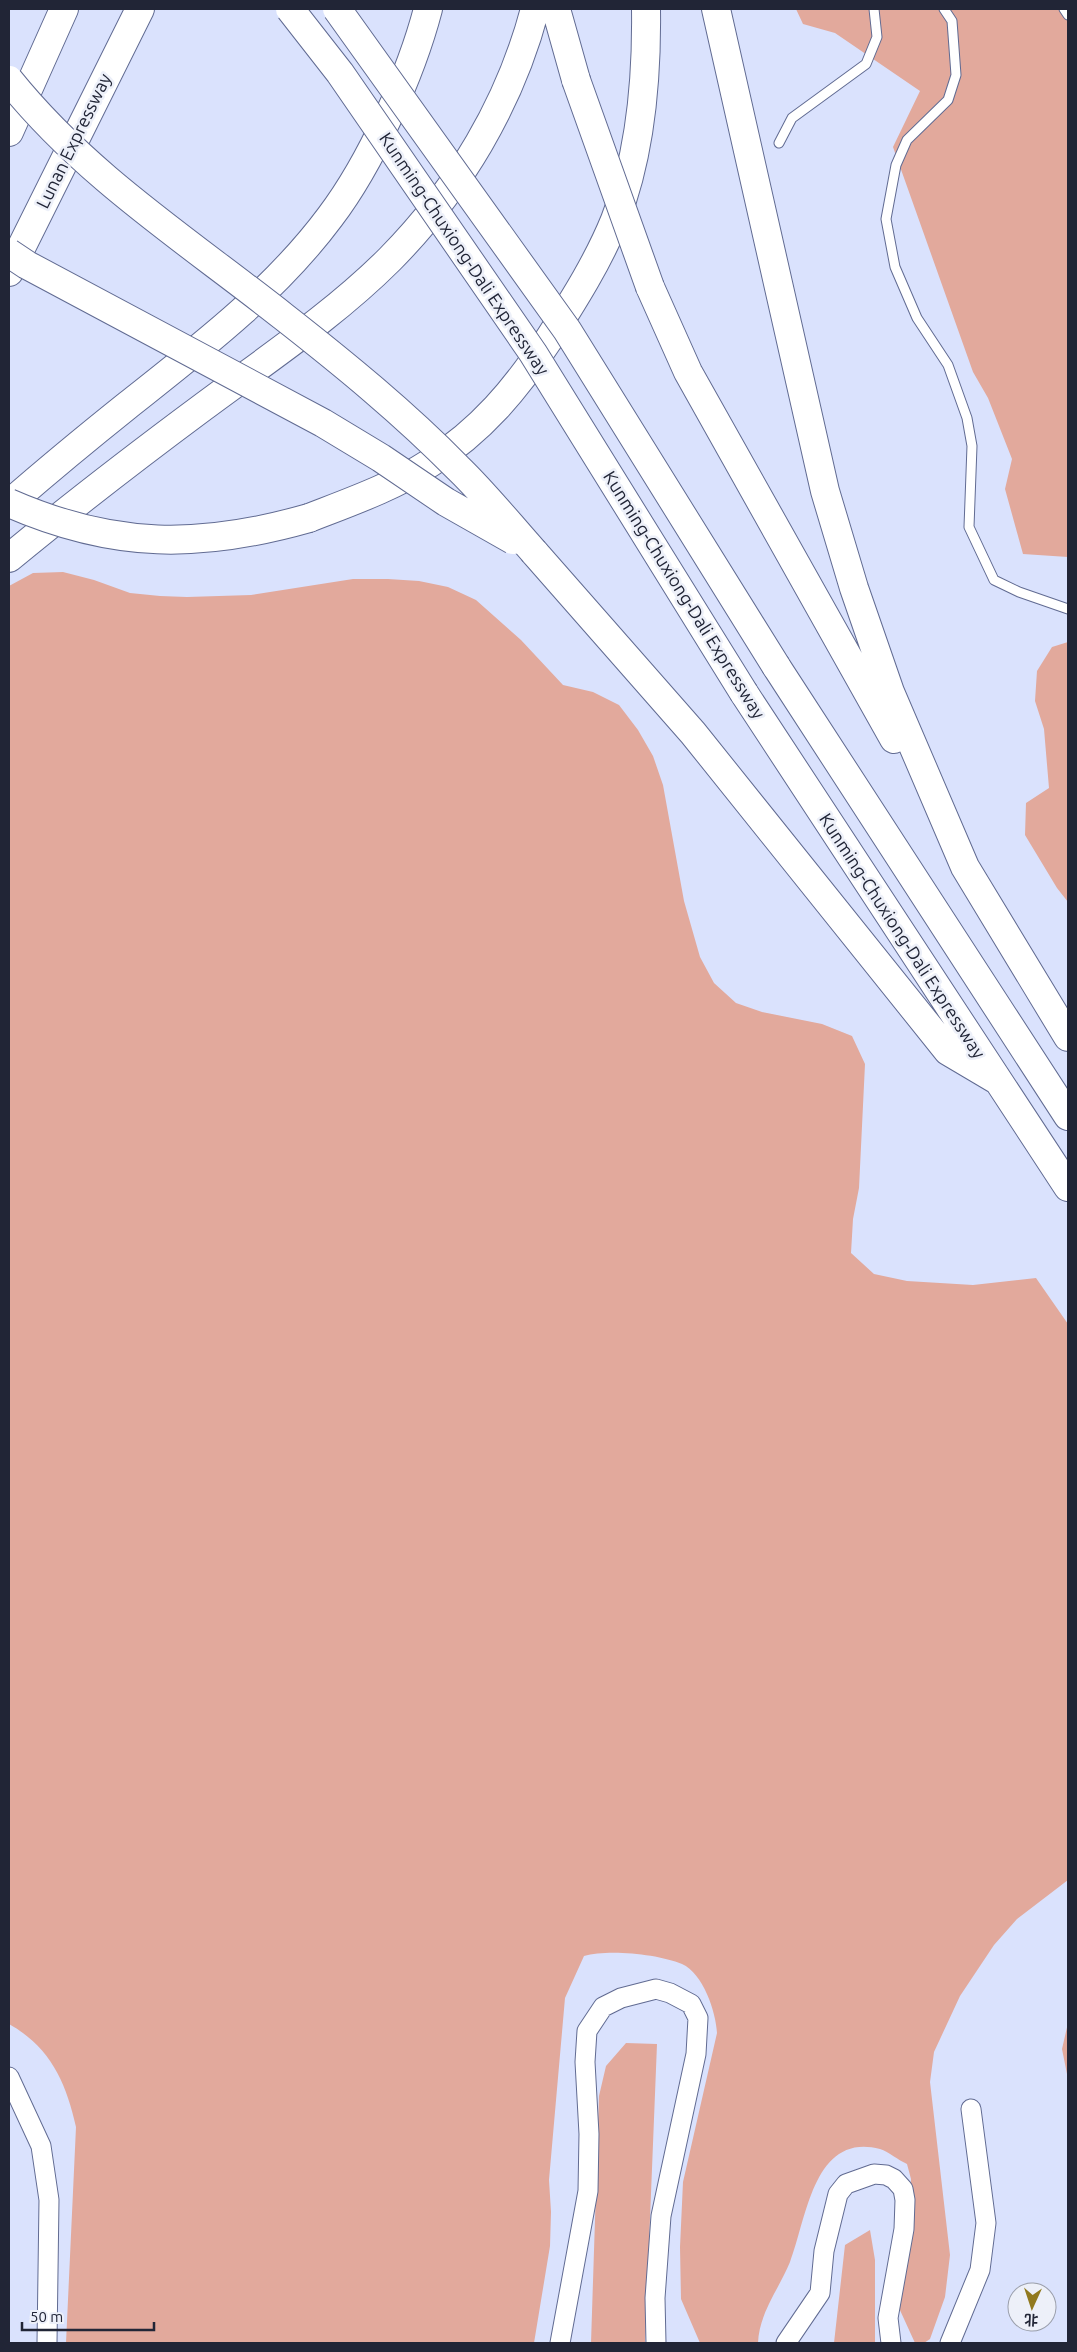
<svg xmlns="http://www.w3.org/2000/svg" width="1077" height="2352" font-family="Ubuntu,'Noto Sans SC',sans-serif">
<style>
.green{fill:#e2a99c}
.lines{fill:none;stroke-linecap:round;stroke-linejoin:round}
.service-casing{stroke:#616b92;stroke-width:11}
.minor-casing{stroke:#616b92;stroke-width:21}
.motorway-casing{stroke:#616b92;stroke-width:30}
.service{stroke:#fff;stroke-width:9}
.minor{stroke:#fff;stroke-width:19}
.motorway{stroke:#fff;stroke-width:28}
.motorway-bridge-casing{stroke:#616b92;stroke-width:30;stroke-linecap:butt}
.motorway-bridge{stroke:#fff;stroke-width:28}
.labels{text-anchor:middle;stroke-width:5;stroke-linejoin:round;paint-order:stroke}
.street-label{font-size:18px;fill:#212536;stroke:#edf0f9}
</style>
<rect width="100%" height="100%" fill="#dae2fd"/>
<path class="green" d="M796 9H1068V557L1023 554 1005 489 1012 459 988 398 973 372 893 147 920 91 835 33 803 24Z
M63 572 94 580 130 593 160 596 187 597 251 595 353 579H388L419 581 448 587 476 600 521 640 563 685 593 692 619 705 638 730 653 756 663 785 684 901 700 957 714 983 736 1003 762 1012 822 1024 852 1036 865 1064 859 1188 853 1219 851 1253 874 1274 907 1281 973 1285 1036 1278 1068 1324V1880L1017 1919 994 1945 960 1996 934 2052 930 2082 950 2255 945 2297 930 2339 924 2343H915L899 2308 908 2235 911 2179 907 2164C898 2160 889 2152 880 2149 813 2132 807 2219 790 2262 779 2289 759 2313 758 2343H700L681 2299 680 2247 683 2182 717 2033C716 2012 703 1973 682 1964 658 1954 608 1949 584 1956L565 1998 549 2180 551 2212 550 2246 534 2343H66L76 2127C66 2082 50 2047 9 2024V586L33 573Z
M1068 642V902L1057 888 1025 835 1026 803 1049 788 1044 729 1035 701 1037 671 1052 647Z
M1068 2023V2079L1062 2049Z
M626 2043 657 2044 645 2343H591L599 2096 606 2066Z
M870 2230 875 2260V2343H834L845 2245Z"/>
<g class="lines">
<defs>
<path id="service" d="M944 9 952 21 956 75 948 100 907 140 896 165 886 219 895 267 917 318 948 365 967 418 972 446 969 527 994 580 1019 592 1068 609
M1064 9 1068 15
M779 143 792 118 866 64 877 37 874 9"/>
<path id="minor" d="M9 2077 41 2146 49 2200 47 2343
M560 2343 588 2191 589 2134 585 2062 587 2031 603 2007 621 1998 656 1989 670 1993 691 2004 698 2018 696 2054 661 2216 655 2298 656 2343
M786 2343 820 2293 824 2251 838 2194 846 2184 874 2174 886 2175 894 2179 903 2189 905 2200 904 2229 888 2318 891 2343
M950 2343 980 2270 986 2223 971 2109"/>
<path id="motorway" d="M556 9 576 80
M716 9 825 491 854 588 890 692 965 867 1068 1037
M9 132 64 9
M9 272 140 9
M650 287 688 372 894 739
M9 504C48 470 88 437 128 405 200 348 275 291 330 217 371 163 411 74 428 9
M309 518C350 502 393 487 430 463 481 431 516 389 549 339 573 301 598 262 615 220 641 154 647 80 646 9
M534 552 693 733 948 1051 997 1080
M9 558C72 506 137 456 203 407 266 360 334 315 390 259 459 189 510 104 535 9
M776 666 1068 1116
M744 693 1068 1187"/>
</defs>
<use href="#service" class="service-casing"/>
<use href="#minor" class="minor-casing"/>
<use href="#motorway" class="motorway-casing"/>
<use href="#service" class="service"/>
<use href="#minor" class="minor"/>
<use href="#motorway" class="motorway"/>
<defs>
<path id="motorway-bridge" d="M290 9 340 73 533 353 744 693
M337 9 567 330 776 666
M9 80C86 176 188 241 284 317 344 364 404 413 458 468 485 494 509 524 534 552
M576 80 650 287
M9 253 27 265 323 423 381 458 446 502 513 540
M9 503C114 549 200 549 309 518"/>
</defs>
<use href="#motorway-bridge" class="motorway-bridge-casing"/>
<use href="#motorway-bridge" class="motorway-bridge"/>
</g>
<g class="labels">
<g class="street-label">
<text transform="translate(74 141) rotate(-64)" y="6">Lunan Expressway</text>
<text transform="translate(464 254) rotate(56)" y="6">Kunming-Chuxiong-Dali Expressway</text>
<text transform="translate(684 595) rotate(58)" y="6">Kunming-Chuxiong-Dali Expressway</text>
<text transform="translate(902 936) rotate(57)" y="6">Kunming-Chuxiong-Dali Expressway</text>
</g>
</g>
<rect width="1077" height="2352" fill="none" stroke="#212536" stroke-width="20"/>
<g transform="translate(1032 2307) rotate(183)"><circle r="24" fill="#edf0f9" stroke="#9b9fab"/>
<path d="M0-4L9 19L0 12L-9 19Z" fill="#91791f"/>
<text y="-8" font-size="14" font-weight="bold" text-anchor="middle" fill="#212536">北</text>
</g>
<path d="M22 2322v8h132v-8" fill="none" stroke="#212536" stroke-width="2.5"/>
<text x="30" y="2322" font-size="15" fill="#212536" stroke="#edf0f9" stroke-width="4" paint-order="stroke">50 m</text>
</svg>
